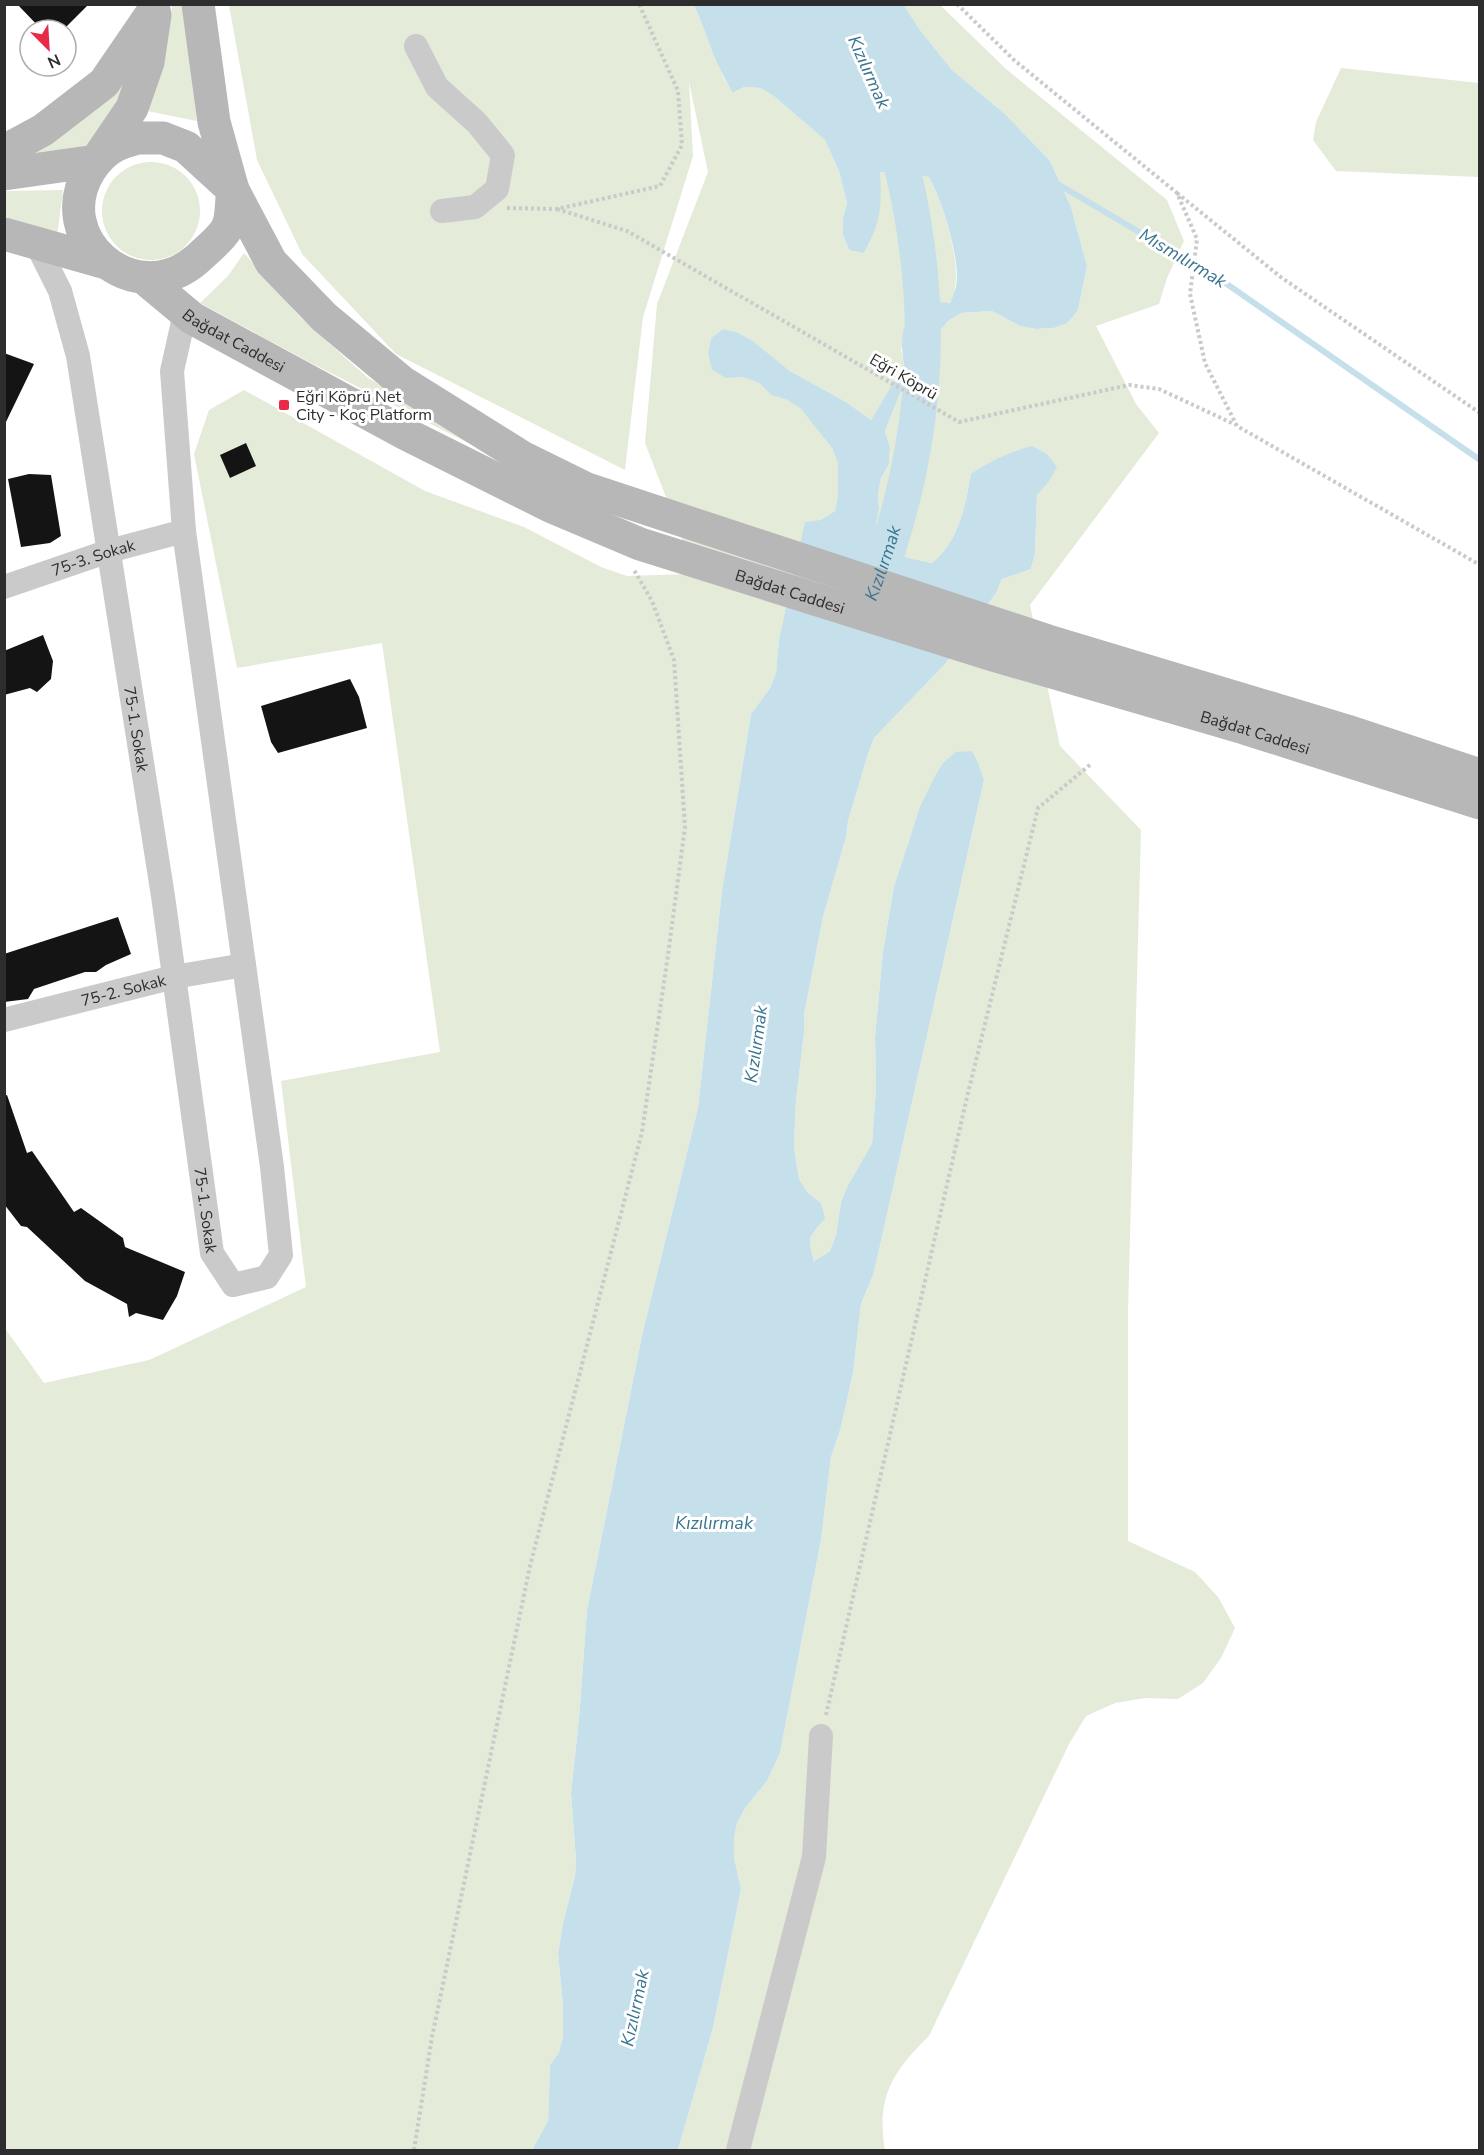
<svg xmlns="http://www.w3.org/2000/svg" width="1484" height="2155" font-family="'Nunito Sans',sans-serif">
<style>
.green{fill:#e4ebd9}
.water{fill:#c5e0eb}
.lines{fill:none;stroke-linecap:round;stroke-linejoin:round}
.stream{stroke:#c5e0eb;stroke-width:6}
.river{stroke:#c5e0eb;stroke-width:36}
.building{fill:#141414}
.path{stroke:#cacaca;stroke-width:4;stroke-dasharray:3 3;stroke-linecap:butt}
.street{stroke:#cacaca;stroke-width:24}
.secondary{stroke:#b7b7b7;stroke-width:33}
.poi-dot{fill:#e82a47;stroke:#fff;stroke-width:2}
.labels{text-anchor:middle;stroke-width:6;stroke-linejoin:round;paint-order:stroke}
.street-label{font-size:16px;fill:#2d2d2d;stroke:#fff}
.poi-label{font-size:16px;fill:#2d2d2d;stroke:#fff;text-anchor:start}
.water-label{font-size:18px;font-style:italic;fill:#3a7590;stroke:#fff}
</style>
<rect width="100%" height="100%" fill="#fff"/>
<path class="green" d="M172 5H185L197 121 147 111 169 34Z
M229 5H694L724 79 734 93 744 87 761 88 775 97 825 140 839 171 847 203 843 218V235L849 250 864 253C882 221 879 207 880 172L929 177C943 203 969 279 948 305 935 321 916 334 901 349L904 364 871 420 846 402 790 371 753 341 723 329 711 338 708 353 726 377H743L759 383 771 395 787 400 801 409 812 422 832 448 838 462V495L835 511 821 521 784 623 779 640 776 673 770 688 751 714 722 891 698 1108 643 1331 587 1610 579 1719 571 1793 576 1860 575 1876 563 1923 558 1954 563 2005V2037L559 2052 550 2065 548 2121 532 2150H5L4 1327 44 1383 149 1360 306 1287 281 1081 440 1052 382 643 237 668 194 454 209 410 244 390 425 491 524 527 601 567 627 576 690 574 688 554 645 443 657 304 708 172 689 82 693 156 643 317 625 470 396 354 302 254 257 160Z
M904 5H940L1006 69 1167 200 1184 241 1167 278 1159 304 1096 326 1136 404 1159 433 1030 605 1060 746 1141 830 1128 1311V1541L1195 1572 1218 1597 1235 1628 1221 1658 1203 1683 1178 1699 1145 1698 1115 1703 1086 1716 1069 1744 929 2036C892 2072 876 2098 885 2150H678L713 2028 741 1889 734 1857V1839L737 1823 745 1808 767 1781 780 1753 821 1540 831 1457 841 1427 853 1373 861 1304 873 1275 877 1259 984 780 979 765 915 823 910 837 894 886 883 951 875 1037 876 1089 872 1145 847 1187 841 1202 836 1235 830 1251 814 1261 809 1246 821 1203 808 1193 799 1179 794 1147 796 1100 804 1033V1015L823 917 846 837 848 821 868 754 874 738 945 664 996 593 1002 579 1031 569 1035 553 1037 495 1048 483 971 474C965 507 959 541 932 563L900 556H883L876 541V525L879 509 878 494 881 478 889 464 890 448 885 431 911 366 948 321 961 313 992 311 1020 326 1036 329 1053 328 1078 310 1087 266 1071 207 1050 161 1005 114 952 70 920 30Z
M1341 68 1479 83V177L1336 171 1313 140 1316 122Z
M131 74 134 79 90 145 16 163Z
M102 211a49 49 0 1 1 98 0a49 49 0 1 1-98 0Z
M63 190 57 237 41 228 5 217 4 191Z
M244 253 300 317 368 378 586 503 311 363 200 303 228 276Z"/>
<path class="water" d="M694 5H904L920 30 952 70 1005 114 1050 161 1071 207 1087 266 1078 310 1067 323 1053 328 1036 329 1020 326 992 311 961 313 948 321 911 366 885 431 890 448 889 464 881 478 878 494 879 509 876 525V541L882 555 900 556 932 563C959 541 965 507 971 474 990 461 1010 452 1032 446L1047 454 1057 467 1048 483 1037 495 1035 553 1031 569 1002 579 996 593 945 664 874 738 868 754 848 821 846 837 823 917 804 1015V1033L796 1100 794 1147 799 1179 808 1193 821 1203 825 1219C809 1235 807 1240 814 1261L830 1251 836 1235 841 1202 847 1187 872 1144 876 1089 875 1037 883 951 894 886 920 807 935 776 943 763 956 752 972 751 979 765 984 780 877 1259 873 1275 861 1304 853 1373 841 1427 831 1457 821 1540 780 1753 767 1781 745 1808 737 1823 734 1839V1857L741 1889 713 2028 678 2150H532L548 2121 550 2065 559 2052 563 2037V2005L558 1954 563 1923 575 1876 576 1860 571 1793 579 1719 587 1610 643 1331 698 1108 722 891 751 714 770 688 776 673 779 640 805 522 821 520 835 511 838 495V463L832 448 801 409 787 400 771 395 759 383 743 377 726 378 712 370 708 353 711 338 723 329 738 333 753 341 790 371 846 402 871 420 904 364C897 328 908 297 950 303 952 298 955 291 956 286 961 259 942 201 929 177L880 172C882 205 881 223 864 253L849 250 843 235V218L847 203 839 171 825 140 775 97 761 88 744 87 733 93C715 65 707 34 694 5Z"/>
<g class="lines">
<path class="stream" d="M1056 183 1224 282 1480 460"/>
<path class="river" id="s1" d="M870 600C932 440 940 291 891 126"/>
</g>
<path class="building" d="M17 4H89L63 30H42Z
M4 353 34 364 4 426Z
M246 443 256 466 230 478 220 455Z
M29 474 51 475 61 536 50 543 21 547 8 479Z
M43 635 53 661 51 679 37 692 30 688 4 695V651Z
M350 679 359 697 367 728 278 753 271 742 261 706Z
M118 917 131 954 106 965 96 972H85L34 989 28 999 4 1002V954Z
M7 1095 27 1153 32 1151 74 1212 81 1208 123 1238 125 1247 185 1272 177 1296 163 1320 136 1313 129 1317 127 1304 85 1281 27 1227 21 1226 4 1204V1096Z"/>
<g class="lines">
<path class="path" d="M957 4 1014 60 1177 193 1197 239 1190 294 1205 363 1237 426 1480 565
M1177 193 1282 278 1480 413
M507 208 557 209 660 186 682 145 678 91 639 4
M557 209 627 231 959 422 1129 385 1159 389 1236 425
M826 1715 967 1097 1038 808 1091 764
M414 2150 432 2037 530 1566 642 1132 668 955 685 827 674 660 652 601 634 570"/>
<g class="street">
<path d="M416 46 437 87 477 123 503 155 497 189 475 207 442 211"/>
<path id="s2" d="M35 241 60 291 78 356 163 896 212 1253 233 1285 267 1277 281 1255 272 1167 184 531 172 371 185 313"/>
<path id="s3" d="M4 587 109 551 184 531"/>
<path id="s4" d="M4 1020 174 977 244 965"/>
<path d="M738 2150 814 1857 821 1736"/>
</g>
<g class="secondary">
<path d="M198 4 214 122 233 190 271 262 324 317 402 382 522 457 587 489 1048 641 1347 731 1480 775"/>
<path d="M138 138H163L186 147 233 190C231 201 232 216 228 226 224 236 204 253 196 260 135 312 47 239 90 170 96 161 106 150 117 145 123 142 131 140 138 138Z"/>
<path d="M4 151 43 130 104 83 154 10"/>
<path d="M100 155 132 108 148 62 155 15"/>
<path d="M4 174 96 161"/>
<path d="M4 234 103 262"/>
<path id="s5" d="M144 278 192 318 406 434 550 506 640 544 993 655 1244 728 1480 803"/>
</g>
</g>
<rect class="poi-dot" x="278" y="399" width="12" height="12" rx="3"/>
<g class="labels">
<g class="street-label">
<text dy="6" stroke="none"><textPath href="#s5" startOffset="110">Bağdat Caddesi</textPath></text>
<text transform="translate(904 376) rotate(30)" y="6">Eğri Köprü</text>
<text dy="6" stroke="none"><textPath href="#s3" startOffset="94">75-3. Sokak</textPath></text>
<text dy="6" stroke="none"><textPath href="#s5" startOffset="722">Bağdat Caddesi</textPath></text>
<text dy="6" stroke="none"><textPath href="#s2" startOffset="501">75-1. Sokak</textPath></text>
<text dy="6" stroke="none"><textPath href="#s5" startOffset="1208">Bağdat Caddesi</textPath></text>
<text dy="6" stroke="none"><textPath href="#s4" startOffset="123">75-2. Sokak</textPath></text>
<text dy="6" stroke="none"><textPath href="#s2" startOffset="987">75-1. Sokak</textPath></text>
</g>
<g class="poi-label">
<text x="296" y="402">Eğri Köprü Net<tspan x="296" dy="18">City - Koç Platform</tspan></text>
</g>
<g class="water-label">
<text transform="translate(869 72) rotate(66)" y="6">Kızılırmak</text>
<text transform="translate(1183 258) rotate(31)" y="6">Mısmılırmak</text>
<text dy="6" stroke="none"><textPath href="#s1" startOffset="39">Kızılırmak</textPath></text>
<text transform="translate(756 1044) rotate(-82)" y="6">Kızılırmak</text>
<text x="714" y="1529">Kızılırmak</text>
<text transform="translate(635 2008) rotate(-78)" y="6">Kızılırmak</text>
</g>
</g>
<rect width="1484" height="2155" fill="none" stroke="#2d2d2d" stroke-width="12"/>
<g transform="translate(48 48) rotate(156)"><circle r="28" fill="#ffffff" stroke="#ababab" stroke-width="1.5"/>
<path d="M0-4.5L10 22L0 15L-10 22Z" fill="#e82a47"/>
<text y="-9" font-size="16" font-weight="bold" text-anchor="middle" fill="#2d2d2d">N</text>
</g>
</svg>
